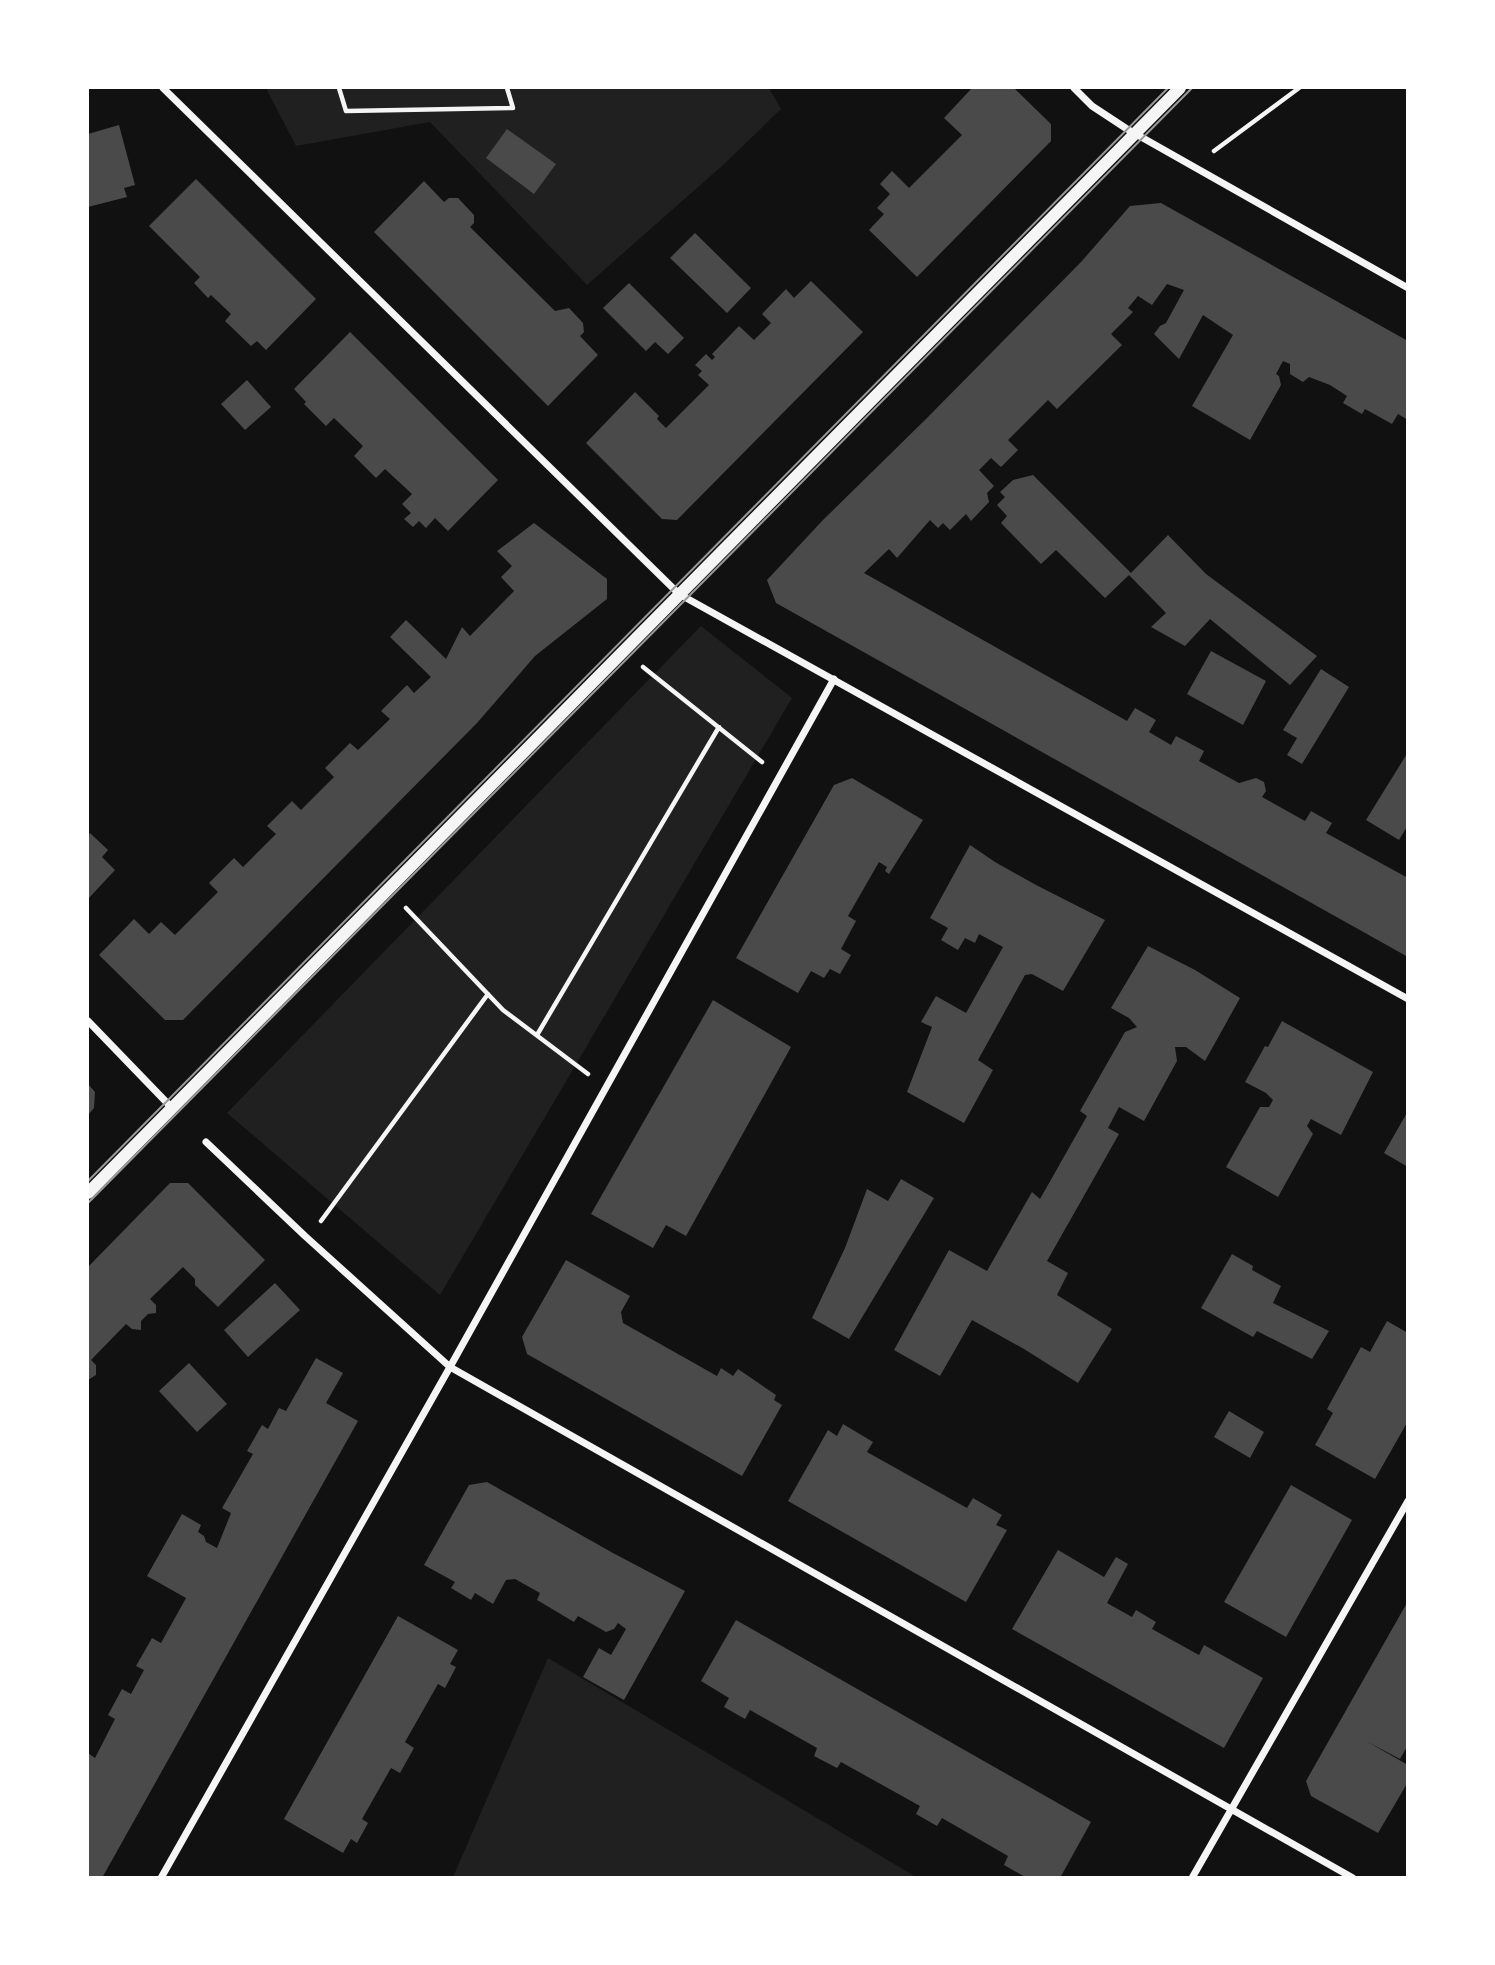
<svg xmlns="http://www.w3.org/2000/svg" width="1495" height="1965" font-family="Raleway,sans-serif">
<style>
.green{fill:#202020}
.building{fill:#4a4a4a}
.lines{fill:none;stroke-linecap:round;stroke-linejoin:round}
.path{stroke:#f5f5f5;stroke-width:4.5}
.minor{stroke:#f5f5f5;stroke-width:7}
.tertiary{stroke:#f5f5f5;stroke-width:12}
.tram{stroke:#9a9a9a;stroke-width:2}
</style>
<rect width="100%" height="100%" fill="#111"/>
<path class="green" d="M266 88H769L781 109 723 165 587 285 430 122 296 146Z
M701 626 792 698 440 1295 227 1113Z
M548 1658 916 1877H453Z"/>
<path class="building" d="M972 88H1014L1051 124V141L917 277 869 230 884 214 877 208 890 194 880 184 892 171 909 188 962 135 944 118Z
M119 125 135 185 124 188 127 197 88 207V134Z
M507 129 556 164 534 194 486 158Z
M196 179 316 299 266 350 257 341 251 346 225 321 231 314 211 295 208 298 194 283 200 277 149 226Z
M424 181 444 202 449 198H458L474 215V223L470 227 555 311 569 308 583 323 584 332 580 336 598 355 548 406 374 232Z
M1161 203 1408 341V420L1398 414 1392 424 1365 409 1362 414 1343 403 1347 396 1330 385 1309 377 1303 382 1290 374V364L1283 361 1276 374 1279 376 1281 385 1250 440 1192 406 1233 335 1203 315 1179 359 1154 334 1160 326 1166 323 1184 290 1167 284 1152 305 1138 296 1128 308 1133 312 1111 334 1122 345 1057 409 1048 400 1008 440 1018 450 1001 467 991 458 979 470 994 486 987 493 989 502 971 521 966 514 950 530 943 523 938 528 930 520 897 558 889 549 864 573 1127 721 1135 708 1156 720 1149 732 1171 745 1176 736 1204 751 1199 761 1239 783 1256 778 1264 782 1266 791 1262 797 1305 821 1311 811 1332 823 1326 833 1408 878V957L776 603 767 580 822 521 926 419 1081 262 1130 206Z
M695 233 751 288 727 313 670 258Z
M811 281 863 332 677 520 662 519 586 443 635 392 659 416 657 419 666 428 709 385 698 375 702 371 695 365 706 354 712 360 715 357 712 354 739 326 754 340 771 323 762 314 786 289 794 298Z
M629 283 684 338 668 354 655 342 646 351 603 308Z
M350 332 498 480 448 531 435 518 426 528 419 521 413 527 404 519 411 513 402 504 412 494 385 469 376 478 354 456 363 446 334 418 326 426 304 404 306 402 294 389Z
M247 380 271 407 245 430 221 404Z
M1033 475 1131 573 1168 535 1206 574 1317 656 1290 685 1210 619 1185 646 1151 627 1166 613 1129 575 1105 598 1056 550 1041 564 1001 523 1007 516 997 505 1005 497 1000 492 1013 480Z
M534 523 607 579V599L535 656 477 723 183 1020H165L99 955 134 919 149 934 161 922 175 935 218 892 209 883 234 858 243 867 276 834 267 826 292 801 301 810 334 777 325 768 350 743 358 750 390 719 381 711 407 685 414 693 431 677 390 637 406 620 446 659 462 627 470 636 514 591 501 577 512 566 497 551Z
M1211 651 1266 681 1243 725 1187 694Z
M1321 669 1349 687 1302 764 1287 755 1297 738 1283 730Z
M1408 752V825L1399 840 1366 820Z
M852 778 923 820 889 874 885 871 887 867 879 862 848 916 856 921 841 949 851 955 840 974 830 969 824 978 811 971 798 993 736 958 834 785Z
M90 833 108 850 102 857 115 870 88 899V836Z
M970 845 995 862 1036 885 1105 920 1063 991 1032 974 1025 975 978 1060 993 1070 964 1123 907 1092 932 1027 921 1022 936 996 966 1013 1003 947 979 934 975 943 965 938 958 950 941 940 948 928 930 918Z
M1148 946 1195 970 1240 998 1205 1061 1186 1047H1175L1177 1061 1144 1121 1119 1107 1108 1128 1119 1134 1047 1261 1068 1273 1057 1295 1112 1329 1078 1383 1024 1349 972 1320 940 1376 894 1350 949 1250 987 1271 1032 1192 1040 1199 1087 1116 1080 1111 1125 1032 1137 1027 1129 1018 1111 1008Z
M713 1000 791 1047 686 1236 666 1225 653 1248 591 1214Z
M1282 1021 1373 1072 1341 1135 1311 1119 1307 1126 1313 1134 1278 1197 1226 1167 1260 1107H1269L1273 1100 1266 1093 1245 1082 1265 1046 1268 1047Z
M88 1084 95 1092 94 1108 88 1115Z
M1408 1111V1167L1384 1153Z
M901 1179 934 1198 849 1339 812 1318 845 1248 867 1189 888 1201Z
M170 1183H188L265 1260 218 1307 195 1285V1279L183 1267 150 1299 156 1305V1313L148 1314 141 1321V1330L132 1329 126 1324 91 1360 96 1365V1375L88 1380V1267Z
M1232 1254 1253 1266 1252 1270 1281 1286 1273 1303 1329 1331 1312 1359 1257 1331 1253 1337 1201 1308Z
M566 1260 630 1296 621 1312 623 1323 717 1376 721 1368 733 1376 738 1369 776 1395 774 1400 782 1405 742 1476 527 1354 522 1337Z
M275 1283 300 1310 248 1357 224 1330Z
M1387 1321 1408 1333V1421L1375 1479 1315 1445 1333 1413 1327 1409 1361 1347 1370 1352Z
M316 1358 343 1373 326 1403 358 1421 102 1878H88V1753L95 1758 115 1719 108 1715 122 1689 131 1694 144 1670 136 1666 152 1638 161 1643 186 1598 147 1576 182 1514 201 1525 198 1532 204 1536 206 1542 217 1548 231 1513 222 1508 253 1454 247 1451 262 1425 268 1429 279 1408 286 1411Z
M189 1363 227 1404 197 1432 159 1391Z
M1229 1411 1264 1432 1250 1458 1214 1437Z
M843 1424 873 1442 867 1452 967 1508 973 1498 1002 1515 996 1525 1007 1530 966 1602 788 1501 828 1430 837 1436Z
M487 1482 613 1553 685 1591 624 1700 583 1677 599 1648 611 1655 626 1629 618 1623 614 1629 606 1632 578 1616 574 1622 537 1600 540 1593 515 1579 506 1580 493 1604 475 1593 471 1600 451 1588 455 1582 424 1565 469 1485Z
M1291 1485 1352 1520 1286 1637 1224 1602Z
M1058 1550 1104 1577 1116 1557 1128 1564 1107 1603 1132 1617 1136 1610 1156 1622 1152 1629 1199 1655 1204 1645 1263 1678 1224 1748 1012 1629Z
M1408 1601V1745L1400 1759 1366 1741 1408 1765V1782L1405 1787 1378 1833 1311 1796 1306 1781Z
M398 1616 458 1650 450 1664 456 1667 445 1688 438 1684 405 1742 414 1748 400 1773 391 1768 362 1819 368 1823 357 1843 351 1839 343 1853 284 1819Z
M736 1620 1091 1822 1060 1878H1027L1004 1865 1008 1856 942 1818 937 1826 916 1814 920 1806 841 1762 837 1768 814 1756 817 1748 750 1710 745 1719 724 1707 729 1698 701 1681Z"/>
<g class="lines">
<path class="path" d="M339 88 346 111 513 108 507 88
M1214 151 1299 88
M643 667 762 762
M406 908 503 1010 588 1074
M537 1035 719 727
M321 1221 488 994"/>
<path class="minor" d="M163 88 679 594 1408 999
M1074 88 1092 106 1127 129 1408 288
M88 1021 172 1108
M206 1142 305 1236 450 1367 1353 1878
M161 1878 450 1367 834 679
M1192 1878 1408 1501"/>
<path class="tertiary" d="M88 1193 1180 88"/>
<path class="tram" d="M88 1181 1168 88
M88 1203 1192 88"/>
</g>
<rect width="1495" height="1965" fill="none" stroke="#ffffff" stroke-width="178"/>
</svg>
